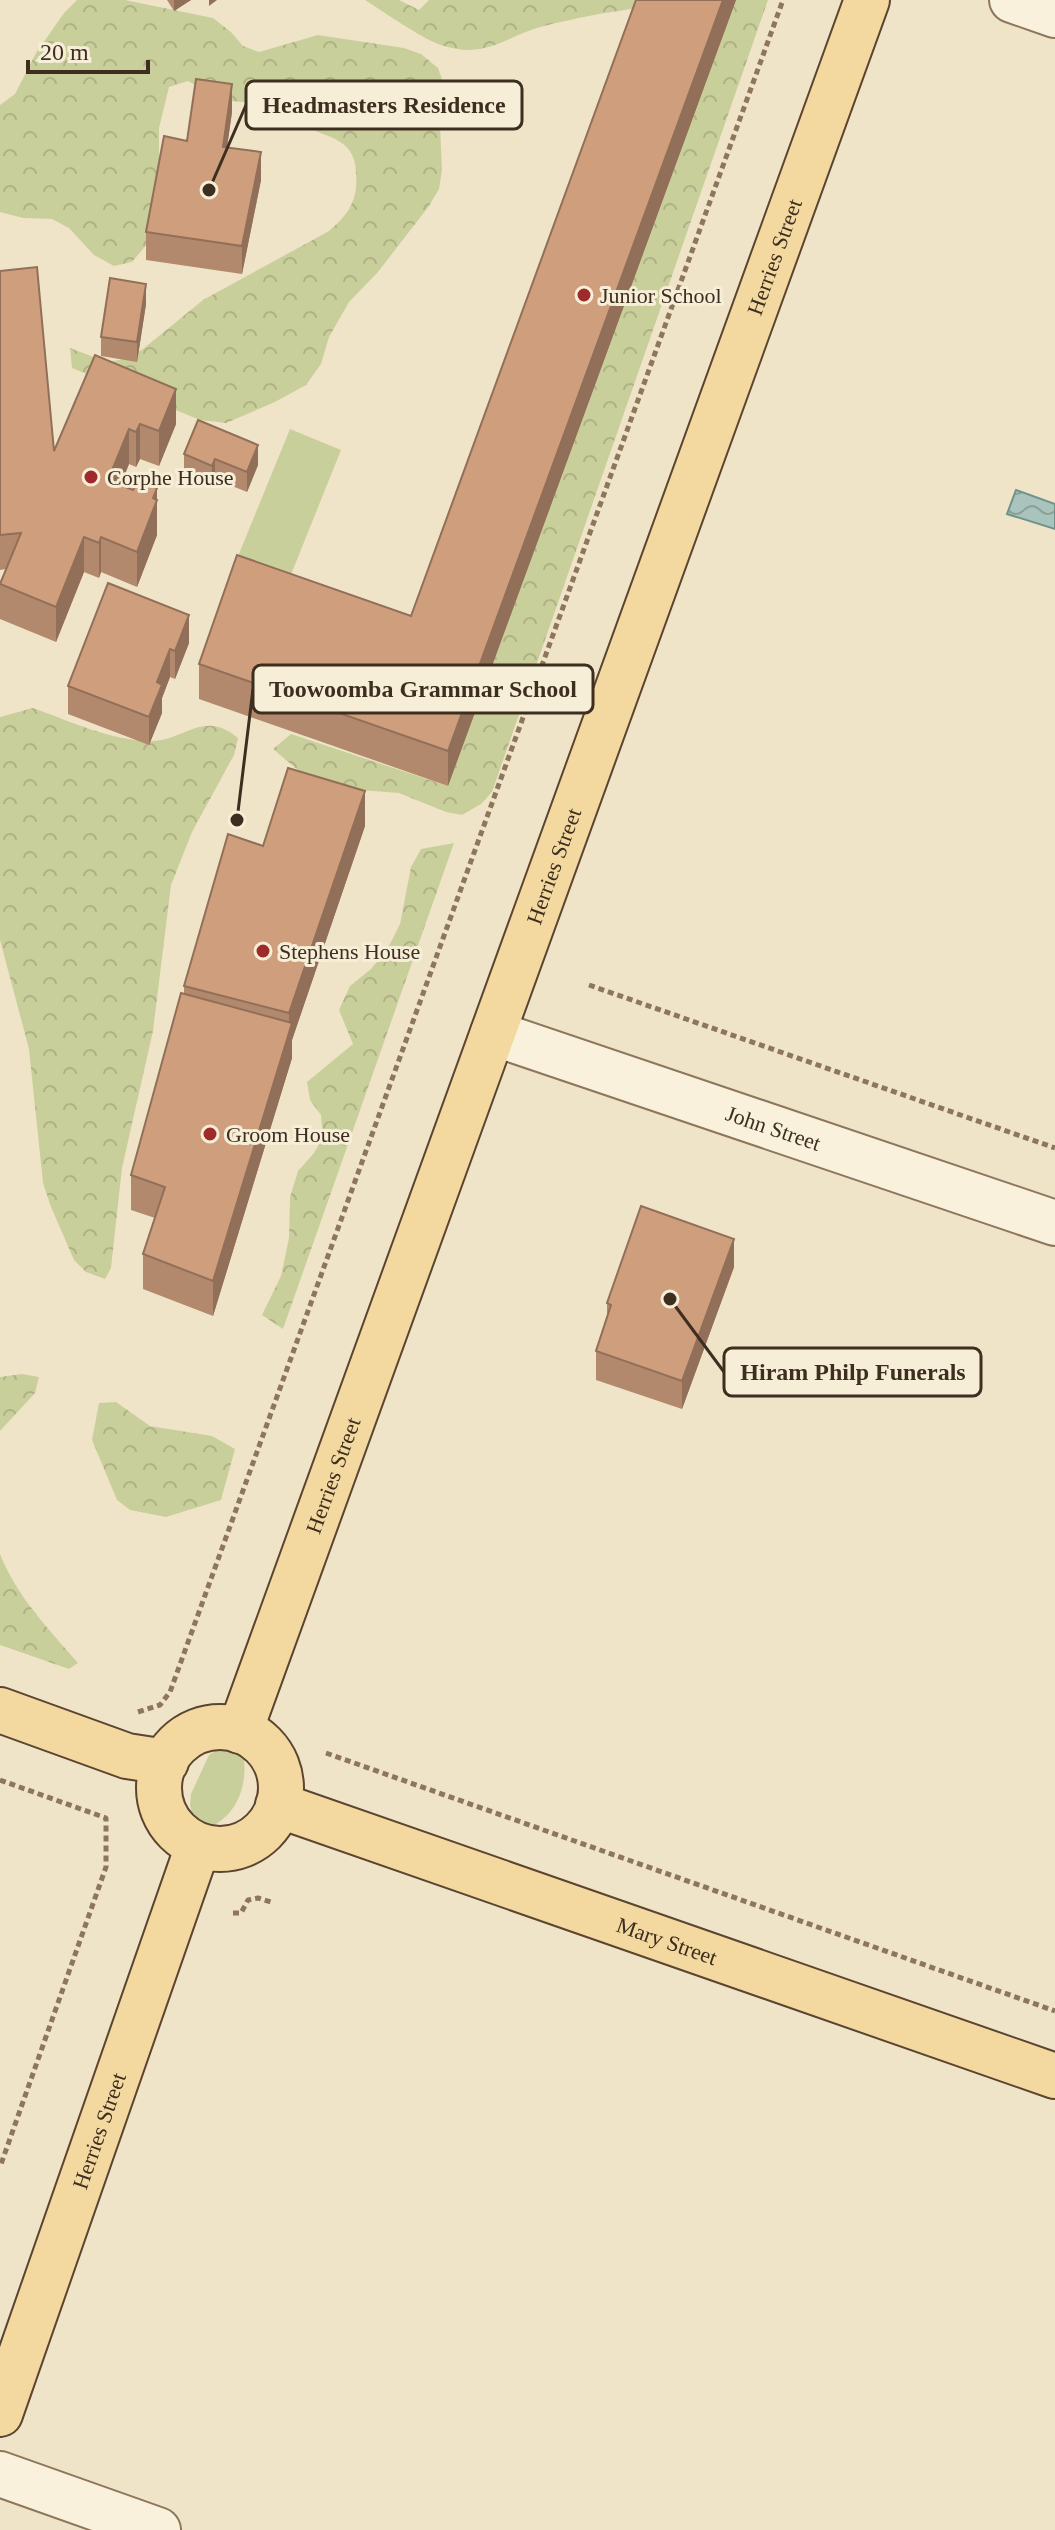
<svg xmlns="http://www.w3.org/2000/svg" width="1055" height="2530" font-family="'Times New Roman',serif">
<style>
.forest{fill:url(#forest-crowns)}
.garden{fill:#c9cf9b}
.water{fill:url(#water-waves);stroke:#6f938a;stroke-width:2}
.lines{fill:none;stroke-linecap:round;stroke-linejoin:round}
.minor-casing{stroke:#8d765c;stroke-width:48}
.major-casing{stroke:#5b4430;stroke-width:48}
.path{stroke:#8d765c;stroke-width:5;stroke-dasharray:6 4;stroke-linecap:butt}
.minor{stroke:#faf1dc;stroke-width:44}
.major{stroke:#f3d9a0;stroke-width:44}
.wall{fill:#b2896c}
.shaded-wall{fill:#916f58}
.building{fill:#cf9f7d;stroke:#916f58;stroke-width:2}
.poi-dot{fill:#9e2a2b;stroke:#f7eed8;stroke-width:3}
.labels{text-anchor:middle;stroke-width:6;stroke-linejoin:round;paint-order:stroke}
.street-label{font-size:22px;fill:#3d2e20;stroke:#f7eed8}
.poi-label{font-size:22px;fill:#3d2e20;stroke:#f7eed8;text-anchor:start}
.leader{fill:none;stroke:#3d2e20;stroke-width:3}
.callout-dot{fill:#3d2e20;stroke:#f7eed8;stroke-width:3}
.callout{fill:#f7eed8;stroke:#3d2e20;stroke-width:3}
.callout-label{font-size:24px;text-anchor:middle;font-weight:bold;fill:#3d2e20}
</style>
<defs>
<pattern id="forest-crowns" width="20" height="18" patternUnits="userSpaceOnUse" patternTransform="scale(2)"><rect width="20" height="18" fill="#c9cf9b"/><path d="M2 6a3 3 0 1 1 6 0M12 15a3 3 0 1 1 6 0" fill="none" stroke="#aeb285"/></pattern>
<pattern id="water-waves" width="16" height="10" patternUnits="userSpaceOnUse" patternTransform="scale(2)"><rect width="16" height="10" fill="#a9c4bc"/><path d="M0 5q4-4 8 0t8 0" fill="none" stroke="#8ba098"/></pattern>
</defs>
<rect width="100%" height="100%" fill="#f0e4c8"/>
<path class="forest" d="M77 0H125L213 18 231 32 243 46 259 52 318 35 404 48 421 54 438 68 445 88 440 125 442 170 439 189 429 206 378 272 349 302 329 337 321 364 306 385 275 402 226 423 200 420 72 368 70 348 107 362 125 359 143 349 203 300 329 231C349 214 358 200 356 174 356 166 354 156 349 150 339 136 316 134 302 124 291 117 283 100 269 98 261 97 252 101 244 102 222 102 207 91 188 81L169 87 159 128V177L148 243 132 262 114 266 94 255 69 228 52 219 23 218 0 212V105L15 94 36 53 64 13Z
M365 0H399L419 10 429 0H639L640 8C607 12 576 18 544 26 505 36 489 59 444 46 425 41 384 12 365 0Z
M735 0H768L492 792 481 804 462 815 446 812 399 793 334 788 299 771 273 749 291 734 448 786Z
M33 708C70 721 111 741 152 741 185 740 204 709 238 738L234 755 192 832 171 885 153 1031 122 1168 111 1268 105 1279 86 1272 74 1260 51 1207 43 1183 29 1049 0 940V717Z
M454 843 283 1329 262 1315 281 1276 289 1238 290 1197 298 1171 314 1153 323 1137 321 1115 310 1100 307 1082 353 1044 339 1010 350 986 371 969 388 948 400 924 411 867 421 849Z
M22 1374 39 1377 35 1393 0 1431V1377Z
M116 1402 150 1426 212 1436 235 1449 221 1500 166 1517 130 1510 117 1500 92 1440 99 1403Z
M0 1554C17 1597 48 1628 78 1663L69 1669 0 1645Z"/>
<path class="garden" d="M290 429 341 450 286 587 234 566Z
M220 1748 233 1750 244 1759C247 1786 237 1814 212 1826L194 1818 190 1806 191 1794 209 1755Z"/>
<path class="water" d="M1016 490 1055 504V529L1007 514Z"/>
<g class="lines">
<defs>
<g id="minor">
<path d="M1012 0 1055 15"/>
<path id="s1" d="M493 1033 1055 1223"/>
<path d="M0 2474 158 2530"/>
</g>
<g id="major">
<path d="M0 1710 127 1756 166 1762"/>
<circle cx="220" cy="1788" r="61"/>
<path id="s2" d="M240 1731 867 0"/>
<path id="s3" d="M278 1805 1055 2076"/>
<path id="s4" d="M0 2414 198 1846"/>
</g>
</defs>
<use href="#minor" class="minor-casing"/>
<use href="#major" class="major-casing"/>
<path class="path" d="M589 985 1055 1148
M138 1712 160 1705 170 1692 783 0
M326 1753 1055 2011
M0 1780 106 1818V1867L0 2167
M233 1913H241L248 1900 258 1898 271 1902"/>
<use href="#minor" class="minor"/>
<use href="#major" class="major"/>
</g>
<path class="wall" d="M167 0H191L174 11Z
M636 0H736L448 786 199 699V664L411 616Z
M232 112 227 147 261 180 242 274 146 260V232L187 141Z
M0 271 54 451 95 355 176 424 159 466 140 459 136 467 129 464 121 485 133 490 157 488V535L137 587 101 572 99 578 84 572 56 642 0 619V584L6 569 0 570Z
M146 304 137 362 101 356V337Z
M184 454 258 465 247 492 215 479 212 486 184 474Z
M189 643 175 679 170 677 162 698V713L149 745 68 714V686Z
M365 826 292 1040V1058L213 1316 143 1289V1254L155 1218 131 1210V1175L184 993V986L263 846Z
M734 1267 682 1409 596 1380V1351L607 1316V1303Z"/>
<path class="shaded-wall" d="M174 0H191L174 11Z
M209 0H217L209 6Z
M723 0H736L448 786V751Z
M232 84V112L223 175V147Z
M261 152V180L242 274V246Z
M146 284V304L137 362V342Z
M176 389V424L159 466V431Z
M140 424V459L136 467V432Z
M129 429V464L108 515V480Z
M258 445V465L247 492V472Z
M215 459V479L212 486V466Z
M157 488V535L137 587V552Z
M84 537V572L56 642V607Z
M101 537V572L99 578V543Z
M189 615V643L175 679V651Z
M170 649V677L162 698V713L149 745V717L157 682Z
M365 791V826L292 1040V1058L213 1316V1281L289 1033V1013Z
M734 1239V1267L682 1409V1381Z"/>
<path class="building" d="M636 0H723L448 751 199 664 237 555 411 616Z
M196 79 232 84 223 147 261 152 242 246 146 232 164 136 187 141Z
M37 267 54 451 95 355 176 389 159 431 140 424 136 432 129 429 108 480 133 490 137 480 157 488 153 498 157 500 137 552 101 537 99 543 84 537 56 607 0 584 21 533 0 535V271Z
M110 278 146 284 137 342 101 337Z
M198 420 258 445 247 472 215 459 212 466 184 454Z
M108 583 189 615 175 651 170 649 157 682 162 685 149 717 68 686Z
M288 768 365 791 289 1013 184 986 228 834 263 846Z
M181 993 292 1023 213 1281 143 1254 165 1187 131 1175Z
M641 1206 734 1239 682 1381 596 1351 611 1305 607 1303Z"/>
<g class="poi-dot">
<circle cx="584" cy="295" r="8"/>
<circle cx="91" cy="477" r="8"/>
<circle cx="263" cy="951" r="8"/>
<circle cx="210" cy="1134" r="8"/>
</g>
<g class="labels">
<g class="street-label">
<text dy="8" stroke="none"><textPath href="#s2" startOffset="1568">Herries Street</textPath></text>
<text dy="8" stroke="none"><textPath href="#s2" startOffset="920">Herries Street</textPath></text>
<text dy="8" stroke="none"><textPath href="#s1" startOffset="296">John Street</textPath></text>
<text dy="8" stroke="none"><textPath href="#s2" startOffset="272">Herries Street</textPath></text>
<text dy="8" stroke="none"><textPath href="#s3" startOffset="412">Mary Street</textPath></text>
<text dy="8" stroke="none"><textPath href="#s4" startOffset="300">Herries Street</textPath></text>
</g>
<g class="poi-label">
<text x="600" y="303">Junior School</text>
<text x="107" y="485">Corphe House</text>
<text x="279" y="959">Stephens House</text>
<text x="226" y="1142">Groom House</text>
</g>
</g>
<path class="leader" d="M209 190L246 105M237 820L253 689M670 1299L724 1372"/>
<g class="callout-dot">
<circle cx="209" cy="190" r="8"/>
<circle cx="237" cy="820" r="8"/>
<circle cx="670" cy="1299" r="8"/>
</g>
<g class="callout">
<rect x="246" y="81" width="276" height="48" rx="8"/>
<rect x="253" y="665" width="340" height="48" rx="8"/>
<rect x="724" y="1348" width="257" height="48" rx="8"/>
</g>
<g class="callout-label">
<text x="384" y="113">Headmasters Residence</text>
<text x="423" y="697">Toowoomba Grammar School</text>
<text x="853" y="1380">Hiram Philp Funerals</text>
</g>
<path d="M28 60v12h120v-12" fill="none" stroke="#3d2e20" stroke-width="4"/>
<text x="40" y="60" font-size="24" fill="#3d2e20" stroke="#f7eed8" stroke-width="6" paint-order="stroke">20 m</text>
</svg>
